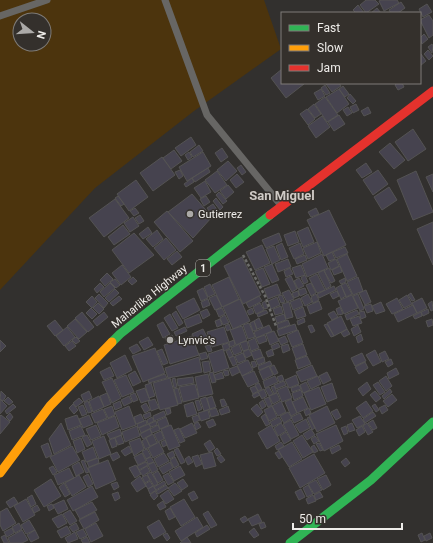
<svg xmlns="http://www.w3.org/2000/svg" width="433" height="543" font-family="Roboto,sans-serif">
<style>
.green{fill:#4c340d;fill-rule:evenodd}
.building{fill:#46434f;stroke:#545353}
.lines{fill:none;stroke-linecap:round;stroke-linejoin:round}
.path{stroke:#6c6c6a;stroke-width:2.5;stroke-dasharray:3 2;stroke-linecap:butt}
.lane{stroke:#676664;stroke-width:7}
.fast{stroke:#30b455;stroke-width:9}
.slow{stroke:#ff9f0a;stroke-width:9}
.jam{stroke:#e5322d;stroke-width:9}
.poi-dot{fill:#acaaa8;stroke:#34302c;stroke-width:1.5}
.labels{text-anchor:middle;stroke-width:3;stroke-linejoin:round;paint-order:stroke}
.shield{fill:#34302c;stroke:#b6b4b0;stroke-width:1}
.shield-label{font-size:10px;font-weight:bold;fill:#eeece9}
.poi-label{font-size:11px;fill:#eeece9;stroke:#34302c;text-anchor:start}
.street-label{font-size:11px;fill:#eeece9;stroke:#34302c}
.quarter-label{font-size:13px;font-weight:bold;fill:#d0cbc6;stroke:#34302c}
</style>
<rect width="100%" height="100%" fill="#32302e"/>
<path class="green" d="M0 0H264L281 49 194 111 95 188 0 290ZM20 20H44V44H20Z"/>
<path class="building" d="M366 0H375L379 4 366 13 360 5Z
M381 0H397L399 3 384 11 379 1Z
M401 2 405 8 398 13H391L389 10Z
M427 4 432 12 423 17 419 9Z
M358 5 364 13H356L353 10Z
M377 8 381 13H371Z
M429 15 433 21V35L429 38 420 20Z
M424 34 428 39 422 44 420 38Z
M432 44 433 46 432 53 428 47Z
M428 50 433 56 429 60 424 54Z
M421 54 426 61 420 66V55Z
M282 69V83L304 84 286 98 271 78Z
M328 83H339L341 86 332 92 326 84Z
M397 83H402L404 87 398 90 395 85Z
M325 85 330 93 326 95 321 88Z
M343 86 349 94 345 97 339 89Z
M321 89 325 96 318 100 314 93Z
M339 89 349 104 337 113 326 97Z
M350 94 356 101 353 104 347 98Z
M325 97 338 115 327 122 315 104Z
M314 104 321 114 315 118 308 109Z
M356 104 359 110 353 113 350 107Z
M348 107 352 113 347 116 343 110Z
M368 107 371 113 364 116 361 111Z
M307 109 315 119 308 125 300 114Z
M339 115 345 124 334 131 328 122Z
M322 116 330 127 316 138 308 126Z
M413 129 426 149 408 161 395 142Z
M191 137 196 145 181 156 175 148Z
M390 143 405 160 394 169 379 152Z
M199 145 203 151 193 157 190 152Z
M222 148 228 157 221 162 215 153Z
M174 150 182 161 171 169 163 158Z
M189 152 192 157 188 160 185 155Z
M203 152 211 166 187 181 179 167Z
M162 157 175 175 153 191 140 173Z
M228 161 237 171 226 181 217 170Z
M366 163 372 172 362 178 356 170Z
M241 165 246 172 242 175 237 168Z
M208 168 210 172 195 182 192 178Z
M180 170 183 176 179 179 175 172Z
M378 170 388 184 373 195 363 180Z
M217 171 227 185 215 193 205 180Z
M416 171 433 212 413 220 397 180Z
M237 174 244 182 236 188 230 180Z
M433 174V192L426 177Z
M192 178 194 182 186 187 184 184Z
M136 180 148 197 129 211 117 194Z
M205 181 211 192 201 198 194 188Z
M228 185 234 192 226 199 220 191Z
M389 187 397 200 382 210 374 197Z
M219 192 227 201 223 204 216 195Z
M192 194 212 217 193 238 168 212Z
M118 196 124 204 121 206 115 198Z
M206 196 210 202 204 206 200 199Z
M216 198 223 207 220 210 213 201Z
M115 199 129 218 104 237 89 218Z
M213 204 218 211 212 215 207 208Z
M135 208 139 213 134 216 130 211Z
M316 208 319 214 311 217 308 212Z
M329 210 346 245 324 256 307 220Z
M167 211 193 241 180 252 154 222Z
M140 215 144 221 139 224 135 218Z
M133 217 139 226 130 232 124 223Z
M433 222V265L417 229Z
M123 225 130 234 114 245 108 237Z
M148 227 152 233 143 239 139 234Z
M308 227 314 242 303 247 297 232Z
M157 230 163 239 153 247 146 239Z
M295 231 299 242 288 246 284 235Z
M134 233 154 255 129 273 112 250Z
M279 233 282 241 266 248 262 240Z
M166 238 176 250 164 260 154 248Z
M317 242 321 253 308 259 303 248Z
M282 243 288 257 281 260 276 246Z
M300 243 304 254 294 259 289 248Z
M262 245 270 263 255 270 246 252Z
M274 246 280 260 272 264 266 249Z
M345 247 348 253 336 258 333 252Z
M177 251 182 257 172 265 167 259Z
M332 252 335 259 329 261 326 255Z
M322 254 328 268 307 277 302 264Z
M347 254 357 276 347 281 337 259Z
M305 255 307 260 297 264 295 259Z
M242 257 261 295 243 304 224 266Z
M288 259 291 267 278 272 275 264Z
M336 259 339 266 331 270 328 263Z
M272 264 279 280 272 283 264 267Z
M122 265 131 277 121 285 112 273Z
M301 265 305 275 296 278 292 268Z
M340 266 342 272 334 275 332 270Z
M263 268 270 284 262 287 255 271Z
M290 268 293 274 286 277 284 271Z
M329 268 335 281 331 283 324 271Z
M324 270 331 286 326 289 318 273Z
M107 273 113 279 105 286 100 280Z
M317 274 325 290 317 293 309 278Z
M305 275 308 282 304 284 301 278Z
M291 276 297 289 292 292 285 279Z
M133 277 137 281 132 285 128 281Z
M229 277 239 299 222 307 212 285Z
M358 277 363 291 353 295 347 282Z
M299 278 304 286 298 289 294 281Z
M345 278 346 282 341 284 339 281Z
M115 279 120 285 116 288 110 282Z
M100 283 104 287 97 293 94 289Z
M110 283 115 288 104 297 100 292Z
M311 283 316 293 311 296 306 285Z
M346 283 352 294 346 297 341 285Z
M210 284 215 294 208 297 204 287Z
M277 284 281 294 268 299 264 289Z
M341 285 346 296 341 299 336 288Z
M334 286 336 290 319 298 317 294Z
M203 288 208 298 201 301 197 291Z
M305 288 307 293 300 296 298 290Z
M115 289 119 293 109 302 105 298Z
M289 290 294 299 287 302 282 293Z
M366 290 371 302 365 305 359 293Z
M298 291 299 296 294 298 292 293Z
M337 291 339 296 333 299 330 294Z
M411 293 415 300 412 301 408 295Z
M99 294 108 303 104 308 95 298Z
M308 294 312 302 305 306 301 298Z
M316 294 319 300 313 303 311 297Z
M358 294 364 309 360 311 353 296Z
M216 295 222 307 215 310 209 298Z
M282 295 285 302 281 303 278 296Z
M352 295 358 308 344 314 338 301Z
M407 295 412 304 404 308 399 300Z
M92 296 97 302 92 308 86 302Z
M119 296 122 299 113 306 110 303Z
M259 296 262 301 249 308 246 303Z
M277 297 280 305 271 309 268 301Z
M194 298 200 310 183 319 176 307Z
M300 298 303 306 293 310 290 302Z
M397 298 403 309 392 314 386 304Z
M422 298 427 308 417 313 412 303Z
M208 299 210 305 203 308 201 302Z
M240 299 250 321 233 329 223 307Z
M265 301 268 308 264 309 262 303Z
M319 301 322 309 310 314 307 306Z
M432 301 433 310 431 311 428 304Z
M289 302 293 317 286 319 282 304Z
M381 302 385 311 376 314 372 306Z
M98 303 104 309 99 314 93 308Z
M260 303 264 310 256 314 253 307Z
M371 304 373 311 367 313 364 306Z
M413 305 417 313 398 322 394 314Z
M281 306 283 313 275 315 273 309Z
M303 307 306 316 297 319 294 311Z
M340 307 343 314 338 315 336 309Z
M91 308 97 314 92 319 86 313Z
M222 308 225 314 219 317 216 310Z
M252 308 254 313 249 315 247 311Z
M207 309 210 315 203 319 200 312Z
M428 309 429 313 423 316 421 312Z
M266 310 268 313 258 317 257 314Z
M357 310 359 314 347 320 345 315Z
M176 311 183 323 179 326 172 314Z
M334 311 338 317 332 320 328 314Z
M364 311 366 317 361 319 359 312Z
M82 312 94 327 88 332 75 318Z
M104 312 108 317 97 326 93 321Z
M421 312 422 316 415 319 413 316Z
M170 314 178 328 172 331 164 318Z
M199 314 202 322 187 328 184 320Z
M284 314 286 320 277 323 275 317Z
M225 315 229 323 223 325 220 318Z
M341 316 347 329 334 336 327 323Z
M359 316 362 323 353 326 350 319Z
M259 318 263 327 257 329 254 321Z
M304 318 305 322 298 325 297 321Z
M75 319 87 332 79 339 67 326Z
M220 319 222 325 217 327 215 321Z
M432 319 433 325 428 327 426 321Z
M55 320 63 330 55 336 47 326Z
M288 320 290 325 278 329 277 324Z
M254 321 257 330 253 331 250 323Z
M163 322 170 334 163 338 157 325Z
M249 323 255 337 248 339 243 325Z
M229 324 231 329 227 331 225 326Z
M295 324 297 330 279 336 277 330Z
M327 324 334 336 331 337 324 325Z
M269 325 272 331 256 338 254 332Z
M312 325 315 331 311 333 308 326Z
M358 325 361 332 354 336 351 329Z
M242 326 247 340 236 345 230 330Z
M67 327 75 337 64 346 56 336Z
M185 327 187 331 176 336 174 332Z
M224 327 229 342 212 347 207 332Z
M203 329 208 339 197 344 192 334Z
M347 329 350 334 344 337 341 333Z
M298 330 303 343 292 347 287 335Z
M274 331 279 341 270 345 266 334Z
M361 334 363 340 358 343 356 337Z
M172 335 175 340 167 343 165 338Z
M265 335 267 341 259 344 256 338Z
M192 336 199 355 170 364 164 345Z
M285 336 288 342 281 345 278 339Z
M76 337 80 341 76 344 72 340Z
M148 337 153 345 144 350 139 342Z
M255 338 259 348 251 351 248 341Z
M0 340 6 346 0 352Z
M234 340 235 345 230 347 229 342Z
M72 341 76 346 69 351 65 346Z
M247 341 249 349 243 351 240 343Z
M228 343 230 348 224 351 222 345Z
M278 343 280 347 273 350 271 346Z
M137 344 141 350 133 354 129 348Z
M239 344 242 352 234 355 231 348Z
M288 344 290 350 283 353 281 346Z
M303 344 307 355 296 359 292 348Z
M210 345 212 351 208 352 205 346Z
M155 348 165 373 143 382 132 356Z
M162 349 168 363 163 365 157 351Z
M223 349 229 368 214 373 208 354Z
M230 349 233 356 229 358 226 351Z
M249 349 252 355 246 358 243 352Z
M260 349 263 357 254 360 251 352Z
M272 349 274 355 268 357 266 352Z
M375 350 381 362 373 366 366 355Z
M385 351 389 359 382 362 379 354Z
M206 352 208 358 201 360 199 354Z
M243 353 246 360 238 363 235 356Z
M362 353 366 361 355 366 351 358Z
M125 355 132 370 117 378 110 363Z
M234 356 237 364 233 366 229 358Z
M307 356 311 364 298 369 295 360Z
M199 357 202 372 168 378 165 368Z
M264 357 265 362 258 365 256 360Z
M391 359 393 364 388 367 385 362Z
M248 360 253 370 242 376 237 365Z
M209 361 211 371 204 373 202 362Z
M255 361 257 366 253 368 251 362Z
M270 361 272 365 259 370 258 366Z
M365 362 368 368 359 374 355 367Z
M274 365 278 373 274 375 270 367Z
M312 365 317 376 301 382 296 372Z
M237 366 240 372 232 376 229 369Z
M269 366 273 375 263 380 259 371Z
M110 367 114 376 104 380 100 372Z
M396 368 399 374 389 379 387 373Z
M228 370 229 375 225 376 223 371Z
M135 371 141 382 133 386 128 375Z
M254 371 259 382 248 387 242 376Z
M213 372 216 382 212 383 209 373Z
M222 372 224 378 216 380 214 375Z
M327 372 331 380 323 384 319 376Z
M165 374 167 378 149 383 148 380Z
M208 374 213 394 199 397 195 377Z
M126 375 134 392 122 397 114 380Z
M282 375 284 380 279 382 277 377Z
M296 375 299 384 289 388 285 380Z
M275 376 278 382 265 388 263 381Z
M318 376 321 384 311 389 307 381Z
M386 376 392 386 386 391 379 381Z
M193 377 194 383 178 386 177 379Z
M112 378 121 398 112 403 102 382Z
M170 378 178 405 160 410 153 383Z
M175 378 177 387 174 388 172 379Z
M284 381 286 385 276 389 274 385Z
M306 382 310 390 303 393 300 385Z
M367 382 371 389 363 396 358 389Z
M378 382 385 392 380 395 373 385Z
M151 383 155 396 149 398 145 385Z
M259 383 262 389 258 391 255 385Z
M332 383 337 398 327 402 321 387Z
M195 384 199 398 183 402 179 387Z
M299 385 301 389 292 392 291 388Z
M255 386 258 391 253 394 250 388Z
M274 386 277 392 274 394 271 387Z
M287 386 292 398 282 402 277 390Z
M269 387 273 394 269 396 265 389Z
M319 387 326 404 311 410 304 393Z
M145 388 150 400 141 403 136 391Z
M178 388 182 403 178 404 174 389Z
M264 389 267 396 262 399 258 392Z
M390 389 392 392 384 399 382 396Z
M301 390 303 396 294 400 292 393Z
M1 391 6 396 3 401 0 399Z
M89 391 92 398 84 402 81 395Z
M375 391 381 398 376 402 370 395Z
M258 392 260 395 254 398 252 395Z
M107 393 111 404 104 407 100 396Z
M135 393 138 400 133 402 130 395Z
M277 393 280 400 273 404 269 396Z
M392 394 397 400 388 407 383 401Z
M99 396 104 407 93 412 89 401Z
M129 396 132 402 124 406 121 400Z
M212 396 216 407 210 409 207 398Z
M8 397 13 402 9 405 4 401Z
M206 397 210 409 204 411 200 399Z
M269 397 272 405 268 407 264 399Z
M303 397 308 408 297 413 292 402Z
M79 398 83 402 76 407 73 403Z
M0 399 7 406 0 414Z
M155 399 159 408 151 411 148 401Z
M224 399 227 405 222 407 220 400Z
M291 399 297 413 291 416 285 402Z
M199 400 202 409 198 411 195 401Z
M263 400 266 406 262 409 259 403Z
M88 401 92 412 88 413 84 403Z
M120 401 122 407 115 410 113 404Z
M281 401 286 412 278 416 272 406Z
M366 401 373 411 363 418 356 408Z
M193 402 197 414 187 417 184 405Z
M146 403 150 410 145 413 141 406Z
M13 404 16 407 7 414 5 411Z
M73 404 78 410 74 414 69 408Z
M257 404 263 412 258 417 251 409Z
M375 404 379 410 376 412 372 406Z
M83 405 87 414 82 416 78 407Z
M385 405 388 410 382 414 379 408Z
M112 406 115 415 108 418 104 409Z
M129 406 136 425 122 430 115 412Z
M228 406 230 412 221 415 219 410Z
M272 406 277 417 269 421 264 410Z
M327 406 335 423 317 432 309 415Z
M170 408 171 413 167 415 165 409Z
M216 408 219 415 211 417 209 410Z
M309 408 311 413 306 416 304 411Z
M103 409 107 418 95 423 91 414Z
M337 409 341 417 336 420 331 412Z
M208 410 210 418 201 421 198 413Z
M164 411 166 416 154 421 153 416Z
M150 412 151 416 145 419 143 415Z
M288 412 292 418 284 423 280 416Z
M373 412 376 416 365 423 363 419Z
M10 413 13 417 10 421 6 417Z
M300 413 303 419 294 423 291 417Z
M141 414 144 421 136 424 134 417Z
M265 414 270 424 266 426 261 417Z
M1 415 10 422 0 434V416Z
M77 415 81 425 68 430 65 419Z
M89 415 93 424 83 428 79 419Z
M198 415 200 420 194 423 192 417Z
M115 416 119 427 102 435 97 423Z
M360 416 365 424 357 428 352 420Z
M152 417 154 421 148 424 147 420Z
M166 417 169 425 160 429 157 421Z
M279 417 282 422 273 427 270 422Z
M309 417 315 428 312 430 307 418Z
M213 419 216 425 209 428 206 422Z
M306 419 310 428 300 433 295 425Z
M146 420 147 424 138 428 137 424Z
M291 420 299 435 291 439 283 424Z
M373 420 377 428 373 430 368 423Z
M156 421 157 425 151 427 149 424Z
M198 422 201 427 196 430 194 424Z
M61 423 71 445 54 454 49 439Z
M192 423 197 433 185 438 180 429Z
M281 423 286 431 278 436 274 428Z
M352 423 355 430 349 432 347 425Z
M367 423 373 432 368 435 363 426Z
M149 424 151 428 141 433 139 428Z
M96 425 101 436 91 440 86 429Z
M158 425 160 430 152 433 150 429Z
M171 425 180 446 169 450 161 429Z
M271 425 280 441 267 449 258 433Z
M336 425 343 441 324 451 316 434Z
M81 426 85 435 72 440 69 431Z
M137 426 140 436 125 442 122 432Z
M346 426 348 433 344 435 341 428Z
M362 426 365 432 359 436 356 430Z
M179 428 185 441 180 443 174 430Z
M120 429 122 435 110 439 107 434Z
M150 429 152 434 143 439 140 434Z
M311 429 315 435 307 440 303 434Z
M161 431 164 439 158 442 154 434Z
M286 432 291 440 284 444 280 436Z
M153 434 157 443 150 446 146 438Z
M87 435 92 444 87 447 82 437Z
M121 435 124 443 118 445 115 438Z
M302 435 313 452 303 458 293 441Z
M104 436 111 454 99 459 92 441Z
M315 436 319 441 314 444 311 439Z
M81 438 85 449 77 453 73 441Z
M115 438 117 446 112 448 109 440Z
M140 438 144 449 134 456 129 442Z
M146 438 150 447 145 449 142 441Z
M165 440 167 445 163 447 161 442Z
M210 440 215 448 209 452 204 444Z
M159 442 164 452 153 458 148 448Z
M281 442 284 446 277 450 275 446Z
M292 442 302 459 289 467 278 450Z
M48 443 52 455 46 458 41 446Z
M319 443 323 450 320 451 316 444Z
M314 445 318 451 314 453 311 447Z
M339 445 341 449 332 454 330 449Z
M72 446 80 460 58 472 50 457Z
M129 446 132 452 125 456 121 451Z
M93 447 97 458 86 462 82 452Z
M178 448 185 462 181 464 174 450Z
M217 448 221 454 217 456 214 451Z
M147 449 151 456 146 459 142 451Z
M173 451 175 456 170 459 167 454Z
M279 451 282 457 279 459 275 453Z
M117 452 120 457 113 461 110 455Z
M212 452 216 466 204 469 200 455Z
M142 453 146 461 138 465 134 457Z
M164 453 169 461 158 467 154 459Z
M314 454 325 473 300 488 289 468Z
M198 455 202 464 196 467 192 457Z
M221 455 225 460 221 463 217 458Z
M189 456 193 462 188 465 185 459Z
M151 457 154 462 148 464 146 459Z
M175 457 179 465 174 468 170 460Z
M98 458 99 463 89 467 87 462Z
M346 458 350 463 345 467 341 462Z
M84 460 89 472 86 473 81 461Z
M108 460 116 480 96 489 88 468Z
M79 462 84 472 76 476 72 466Z
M146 462 148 465 139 470 137 466Z
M154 462 158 470 152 473 148 465Z
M170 462 173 468 163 474 159 468Z
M136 465 141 474 135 478 129 468Z
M53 466 57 472 53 475 49 468Z
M147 466 150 471 143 476 139 471Z
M180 466 185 475 174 481 169 472Z
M69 468 74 478 58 485 54 475Z
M158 471 163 480 158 483 153 474Z
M151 472 158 484 154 486 147 474Z
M168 473 174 482 168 485 163 476Z
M88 474 93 484 88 487 83 477Z
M79 475 86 487 72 496 65 483Z
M147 475 150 480 145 483 142 477Z
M326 475 331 485 323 490 317 479Z
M140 476 146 486 137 492 131 483Z
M51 479 61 496 44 507 34 490Z
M183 479 188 486 182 490 177 483Z
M316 480 322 490 314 494 308 484Z
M150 481 153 486 148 489 145 484Z
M164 481 166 484 156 490 154 487Z
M117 482 119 487 114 490 111 484Z
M64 483 70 494 65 497 59 487Z
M175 483 182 491 174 496 168 488Z
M166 485 168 488 158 494 156 491Z
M308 485 313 494 307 497 303 488Z
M92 486 98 497 73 511 67 500Z
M153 486 156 490 150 494 148 489Z
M301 489 305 497 299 500 295 492Z
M168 490 174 499 166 504 160 496Z
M155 491 158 496 154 500 150 495Z
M194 491 198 498 192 501 188 494Z
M118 492 120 498 115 501 112 494Z
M320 492 323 497 316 500 314 495Z
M32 495 36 504 31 507 27 498Z
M313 495 316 501 308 504 306 499Z
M14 497 18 503 10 508 6 502Z
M26 499 35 515 23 522 14 506Z
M184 499 195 517 181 526 170 507Z
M64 500 68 509 58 514 53 505Z
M163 501 166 507 160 510 157 505Z
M92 502 97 510 80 519 75 510Z
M52 504 54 508 49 511 47 506Z
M37 505 40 510 34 513 32 508Z
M7 508 16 523 3 531 0 525V512Z
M170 508 175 517 169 520 165 511Z
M70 510 77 521 70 525 63 514Z
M208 511 217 525 211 528 203 514Z
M95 512 99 520 84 529 79 520Z
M62 514 67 523 58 528 52 519Z
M258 514 262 522 252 526 248 519Z
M245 516 248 520 243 523 240 519Z
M197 517 203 527 181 541 175 531Z
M29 520 35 530 26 534 21 525Z
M159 520 166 532 154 539 147 527Z
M264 522 266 527 261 529 259 524Z
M19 523 22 529 15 533 12 527Z
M76 523 79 529 73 532 69 527Z
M96 523 103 536 91 542 85 529Z
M207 525 210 529 197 537 195 533Z
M67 526 71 533 61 538 57 531Z
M12 528 14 533 7 537 4 532Z
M254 528 259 535 254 538 249 532Z
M83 529 87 536 80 539 76 532Z
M22 530 28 540 22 543H10L8 538Z
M35 530 39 538 31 542 27 535Z
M75 532 78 539 68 543 65 538Z
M167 533 170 538 167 541 163 535Z
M422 533 425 540 421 542 418 535Z
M430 533 432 538 426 541 424 536Z
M5 535 9 543H4L1 537Z
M87 537 90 543H83L81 540Z
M187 537 191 543H180Z"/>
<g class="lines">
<path class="path" d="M243 255 265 296 276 326"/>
<path class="lane" d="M165 0 207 115 280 204
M0 16 47 0"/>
<path class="fast" d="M112 342 120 334 270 215
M290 543 371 480 433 422"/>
<path class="slow" d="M0 473 50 406 112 342"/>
<path class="jam" d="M270 215 433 91"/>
</g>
<g class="poi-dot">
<circle cx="190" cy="214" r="4"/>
<circle cx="170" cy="340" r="4"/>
</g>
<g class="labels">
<rect class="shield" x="196" y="260" width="14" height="16" rx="3"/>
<g class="shield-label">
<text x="203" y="272">1</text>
</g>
<g class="poi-label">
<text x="198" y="218">Gutierrez</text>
<text x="178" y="344">Lynvic's</text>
</g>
<g class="street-label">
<text transform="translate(149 296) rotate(-39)" y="4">Maharlika Highway</text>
</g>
<g class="quarter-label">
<text x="282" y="200">San Miguel</text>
</g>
</g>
<rect x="281" y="12" width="140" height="72" fill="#34302c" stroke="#7e7b78"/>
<rect x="289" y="25" width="20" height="6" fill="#30b455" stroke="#7e7b78"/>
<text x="317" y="32" font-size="12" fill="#eeece9">Fast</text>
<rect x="289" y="45" width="20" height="6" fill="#ff9f0a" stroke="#7e7b78"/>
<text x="317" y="52" font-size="12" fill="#eeece9">Slow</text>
<rect x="289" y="65" width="20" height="6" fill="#e5322d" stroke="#7e7b78"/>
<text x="317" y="72" font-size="12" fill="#eeece9">Jam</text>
<g transform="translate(32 32) rotate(107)"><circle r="19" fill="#34302c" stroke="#7e7b78"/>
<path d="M0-3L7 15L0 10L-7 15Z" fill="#acaaa8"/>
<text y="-6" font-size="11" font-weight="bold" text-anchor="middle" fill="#eeece9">N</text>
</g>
<path d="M293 523v6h109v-6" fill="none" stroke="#eeece9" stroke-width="2"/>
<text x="299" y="523" font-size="12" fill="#eeece9" stroke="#34302c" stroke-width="3" paint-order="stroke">50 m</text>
</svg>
